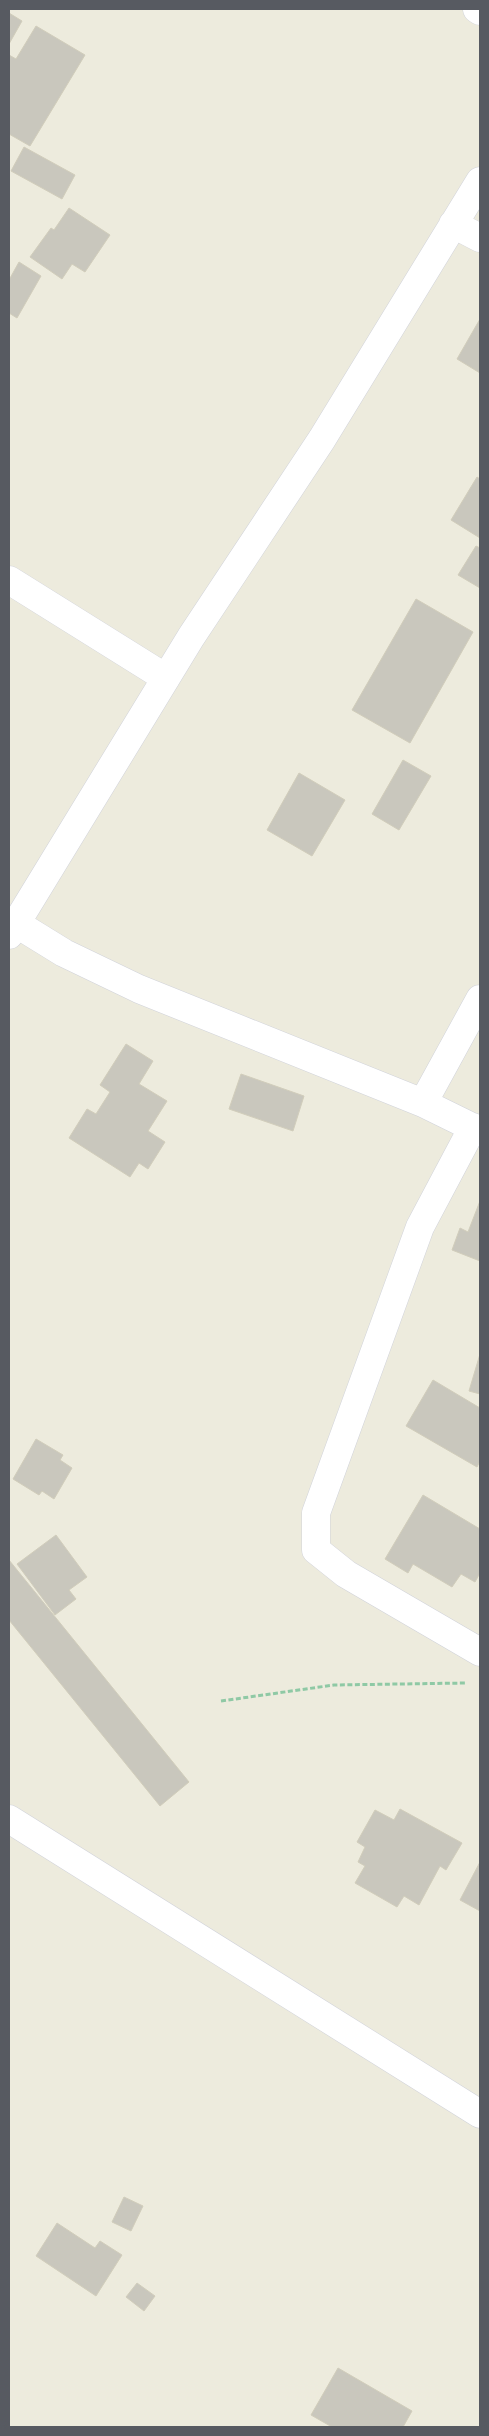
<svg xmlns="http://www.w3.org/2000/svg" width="489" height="2436" font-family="'Archivo Narrow',sans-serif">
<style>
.building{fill:#c9c7bd;stroke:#d1cdbb}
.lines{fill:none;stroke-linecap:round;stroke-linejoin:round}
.minor-casing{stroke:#d1d3da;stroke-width:29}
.path{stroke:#8fc9a5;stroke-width:3;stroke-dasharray:5 2.5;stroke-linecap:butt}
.minor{stroke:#fff;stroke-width:28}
</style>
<rect width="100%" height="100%" fill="#edebdd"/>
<path class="building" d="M9 13 22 21 9 44Z
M36 26 85 55 30 146 9 134V55L16 59Z
M24 147 75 175 62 199 11 171Z
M69 208 110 235 85 272 72 264 62 279 30 257 51 228 54 230Z
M19 262 41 276 17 318 9 313V280Z
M480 319V373L457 359Z
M477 477 480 479V538L451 520Z
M476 546 480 548V588L458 575Z
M416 599 473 632 410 743 352 710Z
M403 760 431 776 399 830 372 814Z
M299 773 345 800 312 856 267 830Z
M126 1044 153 1061 139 1084 167 1101 148 1131 165 1142 148 1169 139 1163 130 1177 69 1138 87 1109 96 1114 110 1092 100 1085Z
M241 1074 304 1096 293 1131 229 1109Z
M480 1201V1261L452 1250 460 1228 468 1232Z
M480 1354V1394L469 1391Z
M433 1380 480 1408V1461L477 1467 406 1426Z
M36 1439 63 1455 60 1460 72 1468 54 1499 42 1491 39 1495 13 1479Z
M423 1495 480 1529V1573L475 1582 461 1574 452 1587 413 1564 408 1573 385 1559Z
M56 1535 87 1577 69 1590 76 1599 55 1615 17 1564Z
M9 1560 189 1782 160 1806 9 1620Z
M400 1809 462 1843 446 1870 440 1866 419 1905 404 1896 397 1907 355 1883 365 1866 358 1862 365 1847 357 1842 375 1810 394 1820Z
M480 1862V1911L460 1900Z
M124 2197 143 2206 131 2231 112 2222Z
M57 2223 95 2248 100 2241 122 2255 96 2296 36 2256Z
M137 2283 155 2296 144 2311 126 2297Z
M338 2368 412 2411 403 2427H332L311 2415Z"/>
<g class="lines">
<defs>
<path id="minor" d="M477 9 480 11
M453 224 480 238
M9 580 166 678
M17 924 64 953 139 989 423 1103 480 1131
M9 935 191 637 322 439 480 181
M423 1103 480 999
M473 1127 420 1227 316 1513V1550L346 1574 480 1652
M9 1819 480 2114"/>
</defs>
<use href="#minor" class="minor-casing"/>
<path class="path" d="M221 1701 334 1685 467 1683"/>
<use href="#minor" class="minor"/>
</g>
<rect width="489" height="2436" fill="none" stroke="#575a61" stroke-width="20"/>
</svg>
